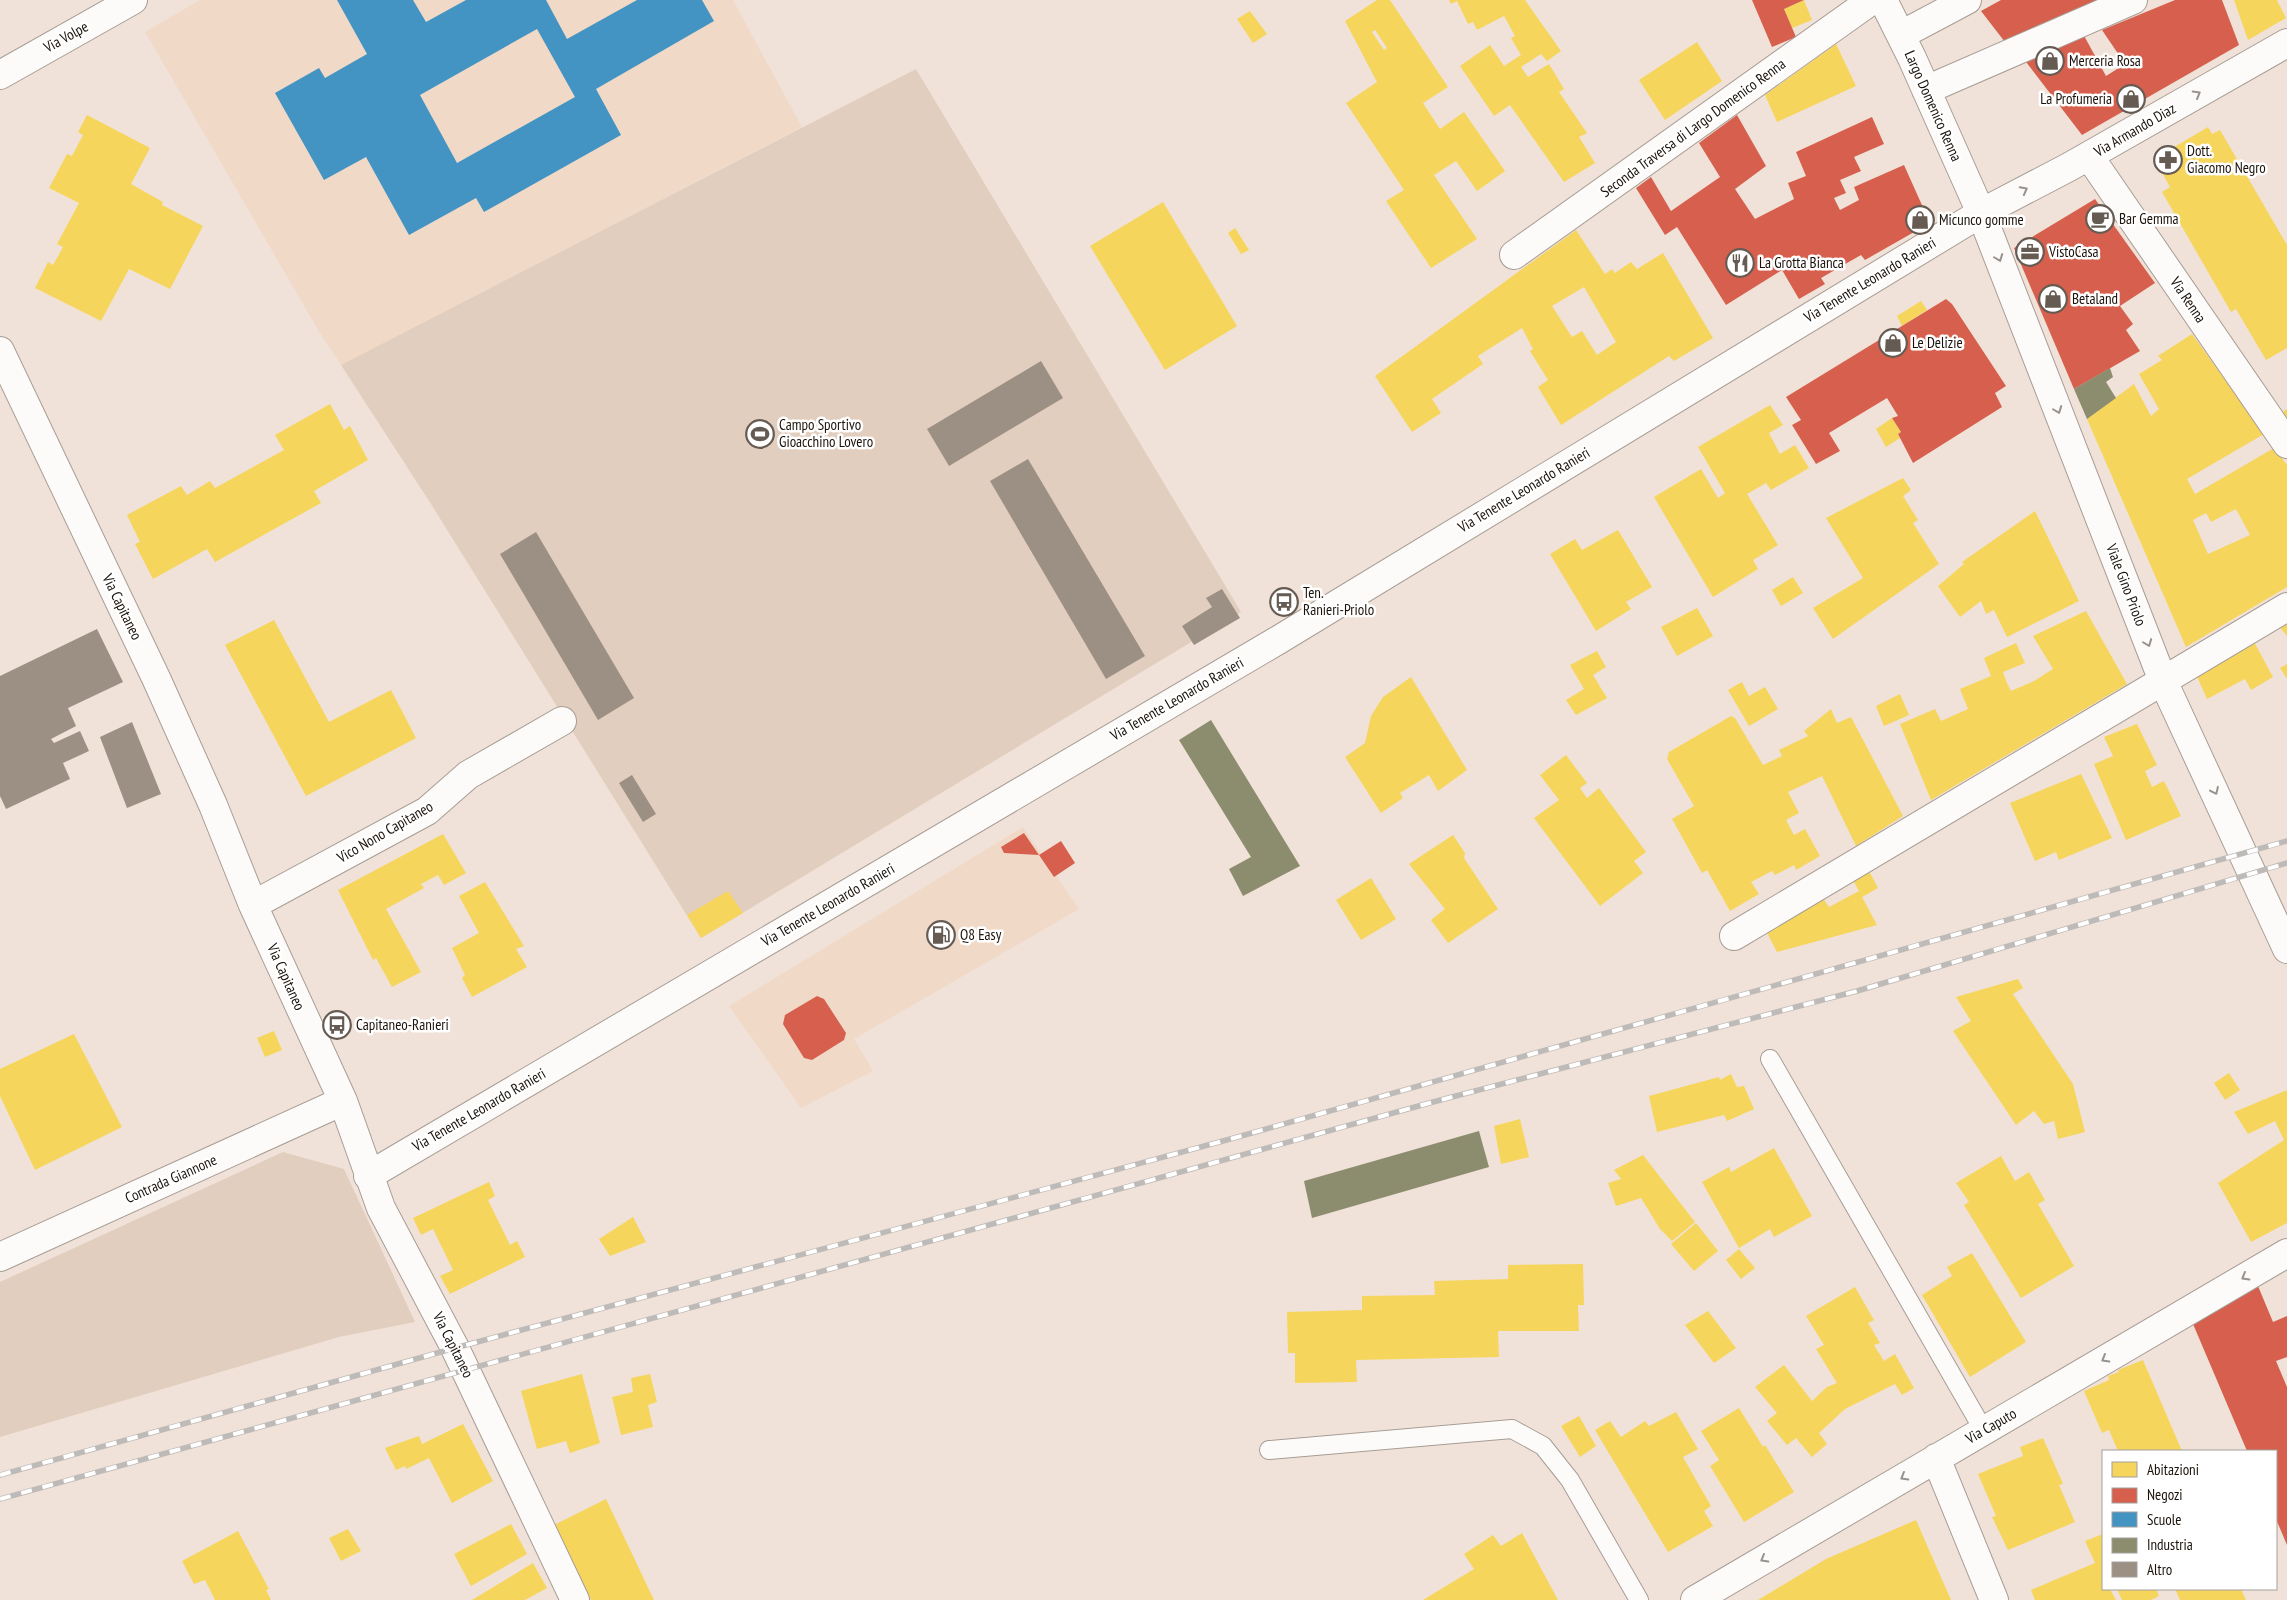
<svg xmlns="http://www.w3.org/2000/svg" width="2287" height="1600" font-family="'PT Sans Narrow',sans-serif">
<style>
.built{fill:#f1d9c7}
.green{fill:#e2cebe}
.homes{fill:#f6d55c;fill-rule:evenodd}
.shops{fill:#d6604d}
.schools{fill:#4393c3;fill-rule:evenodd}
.industry{fill:#8c8c6e}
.building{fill:#9c8f84}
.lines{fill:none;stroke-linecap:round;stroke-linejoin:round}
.lane-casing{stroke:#a79d95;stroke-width:20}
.street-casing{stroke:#a79d95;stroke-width:30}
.lane{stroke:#fdfbf9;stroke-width:18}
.street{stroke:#fdfbf9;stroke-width:28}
.rail-casing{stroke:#bebab8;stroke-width:5.5}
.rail{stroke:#fff;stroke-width:4;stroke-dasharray:11;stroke-linecap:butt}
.oneway{stroke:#97928e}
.labels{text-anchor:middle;stroke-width:5;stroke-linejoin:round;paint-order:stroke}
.street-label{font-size:15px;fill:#1b120b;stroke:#fff}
.poi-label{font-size:15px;fill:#1b120b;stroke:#fff;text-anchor:start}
</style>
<rect width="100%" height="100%" fill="#f0e2d8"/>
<path class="built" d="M200 0H733L802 127 342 366 321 335 145 32Z
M1023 827 1079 909 854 1039 873 1071 801 1108 729 1006Z"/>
<path class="green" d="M916 69 1241 612 701 938 431 504 341 365Z
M283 1152 344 1169 415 1322 339 1337 0 1437V1282Z"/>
<path class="homes" d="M1377 0H1390L1448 87 1423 103 1440 129 1464 112 1505 171 1477 191 1456 161 1434 175 1477 239 1431 268 1386 201 1404 190 1346 103 1377 82 1345 21ZM1375 30 1387 48 1384 50 1372 32Z
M1449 0H1525L1561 51 1547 61 1541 54 1521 67 1528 77 1549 64 1564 89 1559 92 1587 133 1579 137 1595 163 1564 182 1510 105 1494 116 1460 66 1490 45 1504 66 1521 55 1511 38 1515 36 1504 16 1477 30 1473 22 1468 24 1457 1 1451 4Z
M1804 0 1812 20 1792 28 1784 9Z
M2234 0H2277L2286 18 2248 40Z
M1250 11 1267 34 1253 43 1237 19Z
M1697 42 1722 81 1665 120 1639 80Z
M1836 44 1856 86 1777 122 1765 95Z
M87 115 150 148 131 184 163 202 162 205 203 226 170 289 129 269 101 321 35 288 48 262 53 265 63 247 57 244 79 203 49 188 67 154 72 156 83 135 78 132Z
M2208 127 2212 134 2220 130 2287 245V348L2266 360 2236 309 2231 312 2162 192 2170 187 2154 159Z
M1163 202 1237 326 1165 370 1090 246Z
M1235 228 1249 250 1241 254 1228 233Z
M1576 230 1605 274 1612 269 1615 273 1631 262 1637 269 1663 253 1713 338 1674 361 1669 356 1561 425 1538 387 1548 380 1530 351 1533 349 1522 328 1478 356 1483 364 1432 399 1441 413 1412 432 1375 376ZM1584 287 1616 342 1597 355 1582 331 1572 337 1552 306Z
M1921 301 1927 310 1902 326 1897 316Z
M2192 334 2264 434 2187 479 2195 494 2274 448 2287 465V587L2186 647 2087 419 2134 384 2151 416 2159 409 2139 374 2162 360 2158 356ZM2236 509 2250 535 2208 554 2193 520 2206 513 2211 522Z
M330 404 344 430 350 426 368 460 314 491 321 503 215 562 207 549 153 579 135 544 140 542 127 515 181 486 187 495 210 481 215 488 284 450 275 435Z
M1770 405 1783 425 1769 433 1780 454 1795 445 1809 468 1771 490 1766 483 1747 494 1778 545 1753 560 1758 569 1713 597 1654 497 1701 469 1718 498 1725 493 1698 447Z
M2287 409V420L2281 413Z
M1892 418 1901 432 1898 434 1900 438 1886 447 1876 429Z
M1903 478 1911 490 1903 496 1918 520 1913 523 1939 564 1833 639 1813 608 1863 578 1826 518Z
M2035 511 2079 601 2007 637 1994 610 1986 614 1981 601 1960 617 1938 586 1964 564 1962 562Z
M1618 530 1652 587 1626 602 1631 609 1596 631 1550 554 1575 539 1582 550Z
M1793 577 1803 593 1781 606 1772 590Z
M1697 608 1713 636 1677 656 1661 627Z
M2086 611 2127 684 1931 800 1900 724 1935 709 1941 721 1968 709 1960 689 1991 676 1984 658 2016 643 2025 663 2003 672 2007 683 2011 691 2034 681 2053 669 2033 636Z
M274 620 329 722 391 690 416 738 306 796 225 645Z
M2287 621V636L2279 626Z
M2253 640 2273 677 2251 690 2245 679 2207 699 2195 672Z
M1597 651 1606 667 1593 675 1607 698 1576 715 1566 700 1584 689 1570 665Z
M2287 664V679L2280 668Z
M1411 677 1467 770 1438 791 1429 775 1400 793 1403 798 1381 813 1345 757 1365 743 1371 716 1383 697Z
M1742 682 1749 696 1765 687 1778 709 1749 726 1728 690Z
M1900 694 1909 715 1884 726 1876 706Z
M1831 709 1837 723 1851 717 1903 816 1856 846 1822 776 1788 792 1799 813 1786 820 1794 835 1805 829 1820 856 1796 870 1794 865 1775 875 1772 871 1751 882 1759 894 1730 911 1707 870 1702 873 1672 819 1694 806 1667 759 1669 752 1731 716 1735 718 1763 765 1782 756 1779 750 1808 736 1804 731Z
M2137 724 2157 765 2145 771 2152 787 2164 781 2181 816 2126 840 2094 764 2113 756 2104 737Z
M1566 755 1587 783 1580 788 1587 798 1599 788 1646 852 1634 861 1643 873 1600 906 1534 818 1559 800 1540 775Z
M2081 774 2112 838 2059 860 2056 852 2035 861 2010 803Z
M443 834 466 873 444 885 438 875 421 884 424 888 386 909 421 972 392 987 376 958 373 960 338 890Z
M1453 835 1465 853 1464 858 1498 909 1448 943 1431 920 1445 909 1409 864Z
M1869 871 1878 888 1862 897 1877 925 1777 952 1764 927 1821 895 1829 907 1859 891 1853 880Z
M1371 878 1396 919 1361 940 1336 900Z
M485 882 524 946 516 949 527 967 472 997 462 978 465 975 452 948 479 933 459 896Z
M728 891 743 913 701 938 687 915Z
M2018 979 2023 988 2013 994 2073 1084 2085 1132 2058 1139 2054 1121 2044 1124 2034 1111 2016 1125 1953 1031 1971 1021 1956 997Z
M274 1031 282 1050 265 1057 257 1038Z
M74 1034 122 1127 35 1170 0 1096V1069Z
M2229 1073 2240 1090 2225 1100 2214 1083Z
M1731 1074 1737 1087 1744 1086 1754 1109 1727 1121 1724 1115 1657 1132 1649 1096 1719 1077 1720 1080Z
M2287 1090V1223L2251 1242 2218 1183 2284 1140 2275 1121 2248 1134 2234 1112Z
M1520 1119 1529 1157 1501 1164 1494 1126Z
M1774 1148 1812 1216 1774 1237 1770 1229 1739 1248 1702 1182 1729 1167 1731 1172Z
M1643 1155 1695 1222 1672 1241 1660 1229 1641 1198 1616 1206 1608 1183 1621 1179 1614 1170Z
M2001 1156 2015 1181 2029 1172 2045 1200 2038 1204 2074 1266 2021 1298 1964 1205 1969 1202 1956 1183Z
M489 1182 495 1196 488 1200 510 1245 517 1241 525 1257 450 1294 440 1276 453 1270 433 1229 421 1235 413 1218Z
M633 1217 646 1242 610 1256 599 1239Z
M1696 1223 1718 1251 1694 1271 1671 1244Z
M1739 1249 1755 1268 1741 1279 1726 1260Z
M1972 1253 2026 1342 1970 1377 1922 1295 1952 1276 1947 1267Z
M1583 1264 1584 1305H1578L1579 1331H1498L1499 1357 1356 1360 1357 1382 1295 1383V1353H1288L1287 1312 1362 1310V1296L1435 1295 1434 1281 1508 1279V1265Z
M1855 1287 1874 1320 1868 1323 1880 1343 1874 1345 1884 1361 1895 1354 1914 1388 1902 1395 1895 1384 1845 1409 1819 1433 1827 1444 1812 1457 1796 1438 1787 1445 1767 1421 1777 1413 1755 1387 1784 1365 1812 1401 1827 1387 1837 1383 1816 1349 1824 1345 1806 1316Z
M1708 1311 1736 1348 1714 1363 1685 1325Z
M2143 1360 2182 1451H2118L2109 1430 2102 1433 2084 1391 2109 1380 2108 1376 2119 1372 2118 1370Z
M582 1374 600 1443 570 1453 566 1441 537 1449 521 1391Z
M650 1374 657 1402 648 1405 653 1427 621 1435 612 1397 633 1392 631 1378Z
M1739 1408 1763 1447 1765 1445 1794 1492 1744 1522 1710 1466 1719 1460 1701 1431Z
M1676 1412 1698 1449 1683 1457 1711 1506 1704 1511 1713 1526 1668 1552 1595 1430 1610 1421 1621 1437 1645 1421 1649 1426Z
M1579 1416 1596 1446 1580 1457 1561 1426Z
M463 1424 493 1481 452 1503 429 1458 406 1469 405 1466 396 1470 385 1448 419 1436 422 1444Z
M2043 1438 2063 1484 2059 1485 2075 1522 2008 1550 1992 1517 1996 1516 1978 1474 2023 1456 2020 1447Z
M606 1499 654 1600H591L554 1525Z
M1916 1520 1951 1600H1758L1826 1559Z
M511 1524 527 1554 471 1586 454 1554Z
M348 1529 361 1551 341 1561 329 1538Z
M238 1531 269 1589 266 1590 271 1600H215L205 1580 194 1584 182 1561Z
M1522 1533 1558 1600H1423L1474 1569 1464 1554 1493 1535 1501 1546Z
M2103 1534V1589H2110L2116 1600H2035L2031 1590 2095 1563 2085 1541Z
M533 1563 547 1588 525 1600H472Z
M2117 1589H2156L2159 1596 2151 1600H2122Z
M2175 1589H2241L2246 1600H2180Z"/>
<path class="shops" d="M1752 0H1804L1784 9 1796 37 1772 47Z
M2001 0H2105L2008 46 1981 11Z
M2175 0H2222L2239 45 2082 135 2023 58 2082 32 2106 76 2125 64 2102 30Z
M1737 115 1766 166 1735 189 1755 219 1794 199 1788 183 1806 176 1796 152 1872 117 1884 144 1854 157 1861 171 1840 180 1846 193 1834 198 1840 210 1859 200 1854 187 1904 165 1930 223 1865 260 1861 255 1821 278 1825 284 1799 299 1782 270 1726 305 1677 227 1665 235 1636 188 1651 177 1671 211 1720 177 1699 143Z
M2095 199 2155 283 2120 306 2133 324 2126 330 2140 351 2074 389 2014 248Z
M1946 299 1952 304 2006 386 1995 393 2002 407 1913 463 1898 434 1901 432 1892 418 1898 416 1887 398 1829 433 1840 451 1816 464 1792 425 1801 420 1786 397Z
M1024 833 1039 855 1061 841 1075 863 1054 877 1039 855 1004 853 1001 847Z
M817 996 824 999 846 1033 844 1040 812 1060 804 1058 783 1024 785 1015Z
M2258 1286 2273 1322 2287 1316V1357L2276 1361 2287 1387V1545L2276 1519V1451H2247L2193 1324Z"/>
<path class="schools" d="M337 0H413L426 22 466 0H546L567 39 637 0H702L714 21 596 89 621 135 484 212 476 198 409 235 366 157 324 180 275 93 319 68 325 78 367 54ZM537 29 575 97 457 163 420 95Z"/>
<path class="industry" d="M2110 368 2113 377 2106 382 2116 398 2087 419 2074 389Z
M1211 720 1300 866 1243 896 1229 869 1251 857 1179 740Z
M1479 1131 1489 1167 1312 1218 1304 1181Z"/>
<path class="building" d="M1041 361 1063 398 949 466 927 429Z
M1028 459 1145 656 1106 679 990 481Z
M536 532 634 698 598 720 500 554Z
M1222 589 1240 618 1194 645 1182 626 1212 607 1206 598Z
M97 629 123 682 68 708 76 726 51 739 54 743 80 731 89 751 63 763 70 779 6 809 0 796V676Z
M132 722 161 794 127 808 100 737Z
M632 775 656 814 643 822 619 783Z"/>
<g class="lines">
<defs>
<path id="lane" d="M1770 1059 1984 1431
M1269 1450 1512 1429 1543 1446 1570 1480 1639 1600"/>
<path id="street" d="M1883 0 1912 58 1981 213 2163 681 2287 949
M1901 35 1967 0
M0 75 133 0
M1926 90 2133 0
M2089 156 2287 444
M1514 255 1872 0
M0 351 156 678 213 805 253 905 343 1101 381 1208 455 1348 575 1600
M253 905 427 811 468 775 562 721
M1734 936 2287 607
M368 1176 1280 639 1981 213 2069 167 2287 43
M0 1257 343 1101
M1936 1458 1994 1600
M1695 1600 2287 1253"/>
</defs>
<use href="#lane" class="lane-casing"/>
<use href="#street" class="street-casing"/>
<use href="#lane" class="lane"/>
<use href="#street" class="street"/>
<defs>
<path id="rail" d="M0 1475 455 1348 1234 1138 2287 841
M0 1499 1433 1102 1857 991 2287 863"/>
</defs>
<use href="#rail" class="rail-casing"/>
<use href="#rail" class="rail"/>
</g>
<defs><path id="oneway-chevron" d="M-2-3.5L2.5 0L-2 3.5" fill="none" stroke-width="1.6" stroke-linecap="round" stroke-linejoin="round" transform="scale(1.25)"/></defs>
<g class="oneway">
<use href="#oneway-chevron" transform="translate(2197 94) rotate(-30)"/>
<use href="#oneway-chevron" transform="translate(2024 190) rotate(-28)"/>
<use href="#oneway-chevron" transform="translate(1999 258) rotate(69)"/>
<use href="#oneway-chevron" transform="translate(2058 410) rotate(69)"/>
<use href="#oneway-chevron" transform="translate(2148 643) rotate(69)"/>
<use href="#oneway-chevron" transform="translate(2215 791) rotate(65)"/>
<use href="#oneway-chevron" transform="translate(2245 1277) rotate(150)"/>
<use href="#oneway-chevron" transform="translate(2105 1359) rotate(150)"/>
<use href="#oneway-chevron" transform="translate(1904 1477) rotate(150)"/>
<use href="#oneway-chevron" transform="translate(1764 1559) rotate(150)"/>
</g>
<defs>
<symbol id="shop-ring" viewBox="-11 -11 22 22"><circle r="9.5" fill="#fff" stroke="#665b53" stroke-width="1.5"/><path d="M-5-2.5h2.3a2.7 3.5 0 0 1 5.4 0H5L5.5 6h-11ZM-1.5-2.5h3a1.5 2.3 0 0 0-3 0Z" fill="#665b53"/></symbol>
<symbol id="pharmacy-ring" viewBox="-11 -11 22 22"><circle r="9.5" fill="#fff" stroke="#665b53" stroke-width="1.5"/><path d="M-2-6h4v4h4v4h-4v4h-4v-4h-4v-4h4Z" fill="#665b53"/></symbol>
<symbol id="cafe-ring" viewBox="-11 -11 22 22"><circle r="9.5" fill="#fff" stroke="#665b53" stroke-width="1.5"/><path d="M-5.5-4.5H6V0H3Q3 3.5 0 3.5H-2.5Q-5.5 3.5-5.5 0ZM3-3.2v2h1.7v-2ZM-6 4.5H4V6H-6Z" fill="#665b53"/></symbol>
<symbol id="office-ring" viewBox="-11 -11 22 22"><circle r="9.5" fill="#fff" stroke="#665b53" stroke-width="1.5"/><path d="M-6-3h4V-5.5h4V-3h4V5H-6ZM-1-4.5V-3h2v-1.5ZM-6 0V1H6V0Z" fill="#665b53"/></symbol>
<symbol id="restaurant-ring" viewBox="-11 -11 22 22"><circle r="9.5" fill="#fff" stroke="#665b53" stroke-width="1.5"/><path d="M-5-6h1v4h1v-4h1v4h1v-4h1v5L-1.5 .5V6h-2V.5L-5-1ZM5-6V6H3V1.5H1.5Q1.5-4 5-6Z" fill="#665b53"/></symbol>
<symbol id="stadium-ring" viewBox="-11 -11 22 22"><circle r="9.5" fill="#fff" stroke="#665b53" stroke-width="1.5"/><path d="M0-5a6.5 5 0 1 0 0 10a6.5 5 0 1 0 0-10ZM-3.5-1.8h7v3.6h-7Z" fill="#665b53"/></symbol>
<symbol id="bus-ring" viewBox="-11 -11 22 22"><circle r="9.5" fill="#fff" stroke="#665b53" stroke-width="1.5"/><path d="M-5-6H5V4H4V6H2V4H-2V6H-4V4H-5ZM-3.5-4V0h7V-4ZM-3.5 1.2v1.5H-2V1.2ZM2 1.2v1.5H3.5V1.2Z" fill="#665b53"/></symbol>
<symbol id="fuel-ring" viewBox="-11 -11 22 22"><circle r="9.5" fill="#fff" stroke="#665b53" stroke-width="1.5"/><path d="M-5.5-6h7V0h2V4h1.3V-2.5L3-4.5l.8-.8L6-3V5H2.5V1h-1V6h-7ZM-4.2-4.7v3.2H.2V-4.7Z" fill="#665b53"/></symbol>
</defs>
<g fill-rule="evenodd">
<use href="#shop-ring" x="2034" y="45" width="32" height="32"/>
<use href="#shop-ring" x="2115" y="83" width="32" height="32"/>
<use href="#pharmacy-ring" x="2152" y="144" width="32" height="32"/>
<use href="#cafe-ring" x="2084" y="203" width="32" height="32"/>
<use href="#shop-ring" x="1904" y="204" width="32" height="32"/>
<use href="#office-ring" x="2014" y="236" width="32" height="32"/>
<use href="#restaurant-ring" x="1724" y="247" width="32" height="32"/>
<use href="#shop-ring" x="2037" y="283" width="32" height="32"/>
<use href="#shop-ring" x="1877" y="327" width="32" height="32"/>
<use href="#stadium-ring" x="744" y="418" width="32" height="32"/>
<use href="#bus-ring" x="1268" y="586" width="32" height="32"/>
<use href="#fuel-ring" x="925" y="919" width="32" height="32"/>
<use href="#bus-ring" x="321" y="1009" width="32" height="32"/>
</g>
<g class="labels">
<g class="street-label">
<text transform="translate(66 37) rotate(-29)" y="5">Via Volpe</text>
<text transform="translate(1933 106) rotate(66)" y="5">Largo Domenico Renna</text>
<text transform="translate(1693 128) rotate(-36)" y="5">Seconda Traversa di Largo Domenico Renna</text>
<text transform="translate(2135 130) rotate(-30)" y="5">Via Armando Diaz</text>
<text transform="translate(1870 280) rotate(-31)" y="5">Via Tenente Leonardo Ranieri</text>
<text transform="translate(2188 300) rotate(56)" y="5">Via Renna</text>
<text transform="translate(1524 490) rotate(-31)" y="5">Via Tenente Leonardo Ranieri</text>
<text transform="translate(2126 585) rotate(69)" y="5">Viale Gino Priolo</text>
<text transform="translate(122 607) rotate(64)" y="5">Via Capitaneo</text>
<text transform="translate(1177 699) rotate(-30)" y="5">Via Tenente Leonardo Ranieri</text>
<text transform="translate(385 832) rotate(-30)" y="5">Vico Nono Capitaneo</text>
<text transform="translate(828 905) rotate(-30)" y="5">Via Tenente Leonardo Ranieri</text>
<text transform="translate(286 977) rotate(66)" y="5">Via Capitaneo</text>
<text transform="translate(479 1110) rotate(-30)" y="5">Via Tenente Leonardo Ranieri</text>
<text transform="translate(171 1179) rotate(-24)" y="5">Contrada Giannone</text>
<text transform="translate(453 1345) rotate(63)" y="5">Via Capitaneo</text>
<text transform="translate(1991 1426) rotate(-30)" y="5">Via Caputo</text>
</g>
<g class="poi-label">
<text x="2069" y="66">Merceria Rosa</text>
<text x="2112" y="104" text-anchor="end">La Profumeria</text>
<text x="2187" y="156">Dott.<tspan x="2187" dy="17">Giacomo Negro</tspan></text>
<text x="2119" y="224">Bar Gemma</text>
<text x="1939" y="225">Micunco gomme</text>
<text x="2049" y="257">VistoCasa</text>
<text x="1759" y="268">La Grotta Bianca</text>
<text x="2072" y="304">Betaland</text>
<text x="1912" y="348">Le Delizie</text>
<text x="779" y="430">Campo Sportivo<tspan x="779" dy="17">Gioacchino Lovero</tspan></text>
<text x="1303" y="598">Ten.<tspan x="1303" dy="17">Ranieri-Priolo</tspan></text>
<text x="960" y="940">Q8 Easy</text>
<text x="356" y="1030">Capitaneo-Ranieri</text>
</g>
</g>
<rect x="2102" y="1450" width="175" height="140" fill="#ffffff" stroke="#a4a09d"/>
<rect x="2112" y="1462" width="25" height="15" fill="#f6d55c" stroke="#a4a09d"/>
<text x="2147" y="1475" font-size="15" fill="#1b120b">Abitazioni</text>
<rect x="2112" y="1488" width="25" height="15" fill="#d6604d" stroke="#a4a09d"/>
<text x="2147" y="1500" font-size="15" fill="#1b120b">Negozi</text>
<rect x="2112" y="1512" width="25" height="15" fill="#4393c3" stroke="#a4a09d"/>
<text x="2147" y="1525" font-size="15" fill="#1b120b">Scuole</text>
<rect x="2112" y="1538" width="25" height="15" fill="#8c8c6e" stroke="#a4a09d"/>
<text x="2147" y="1550" font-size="15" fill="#1b120b">Industria</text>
<rect x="2112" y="1562" width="25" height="15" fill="#9c8f84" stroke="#a4a09d"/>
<text x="2147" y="1575" font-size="15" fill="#1b120b">Altro</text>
</svg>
